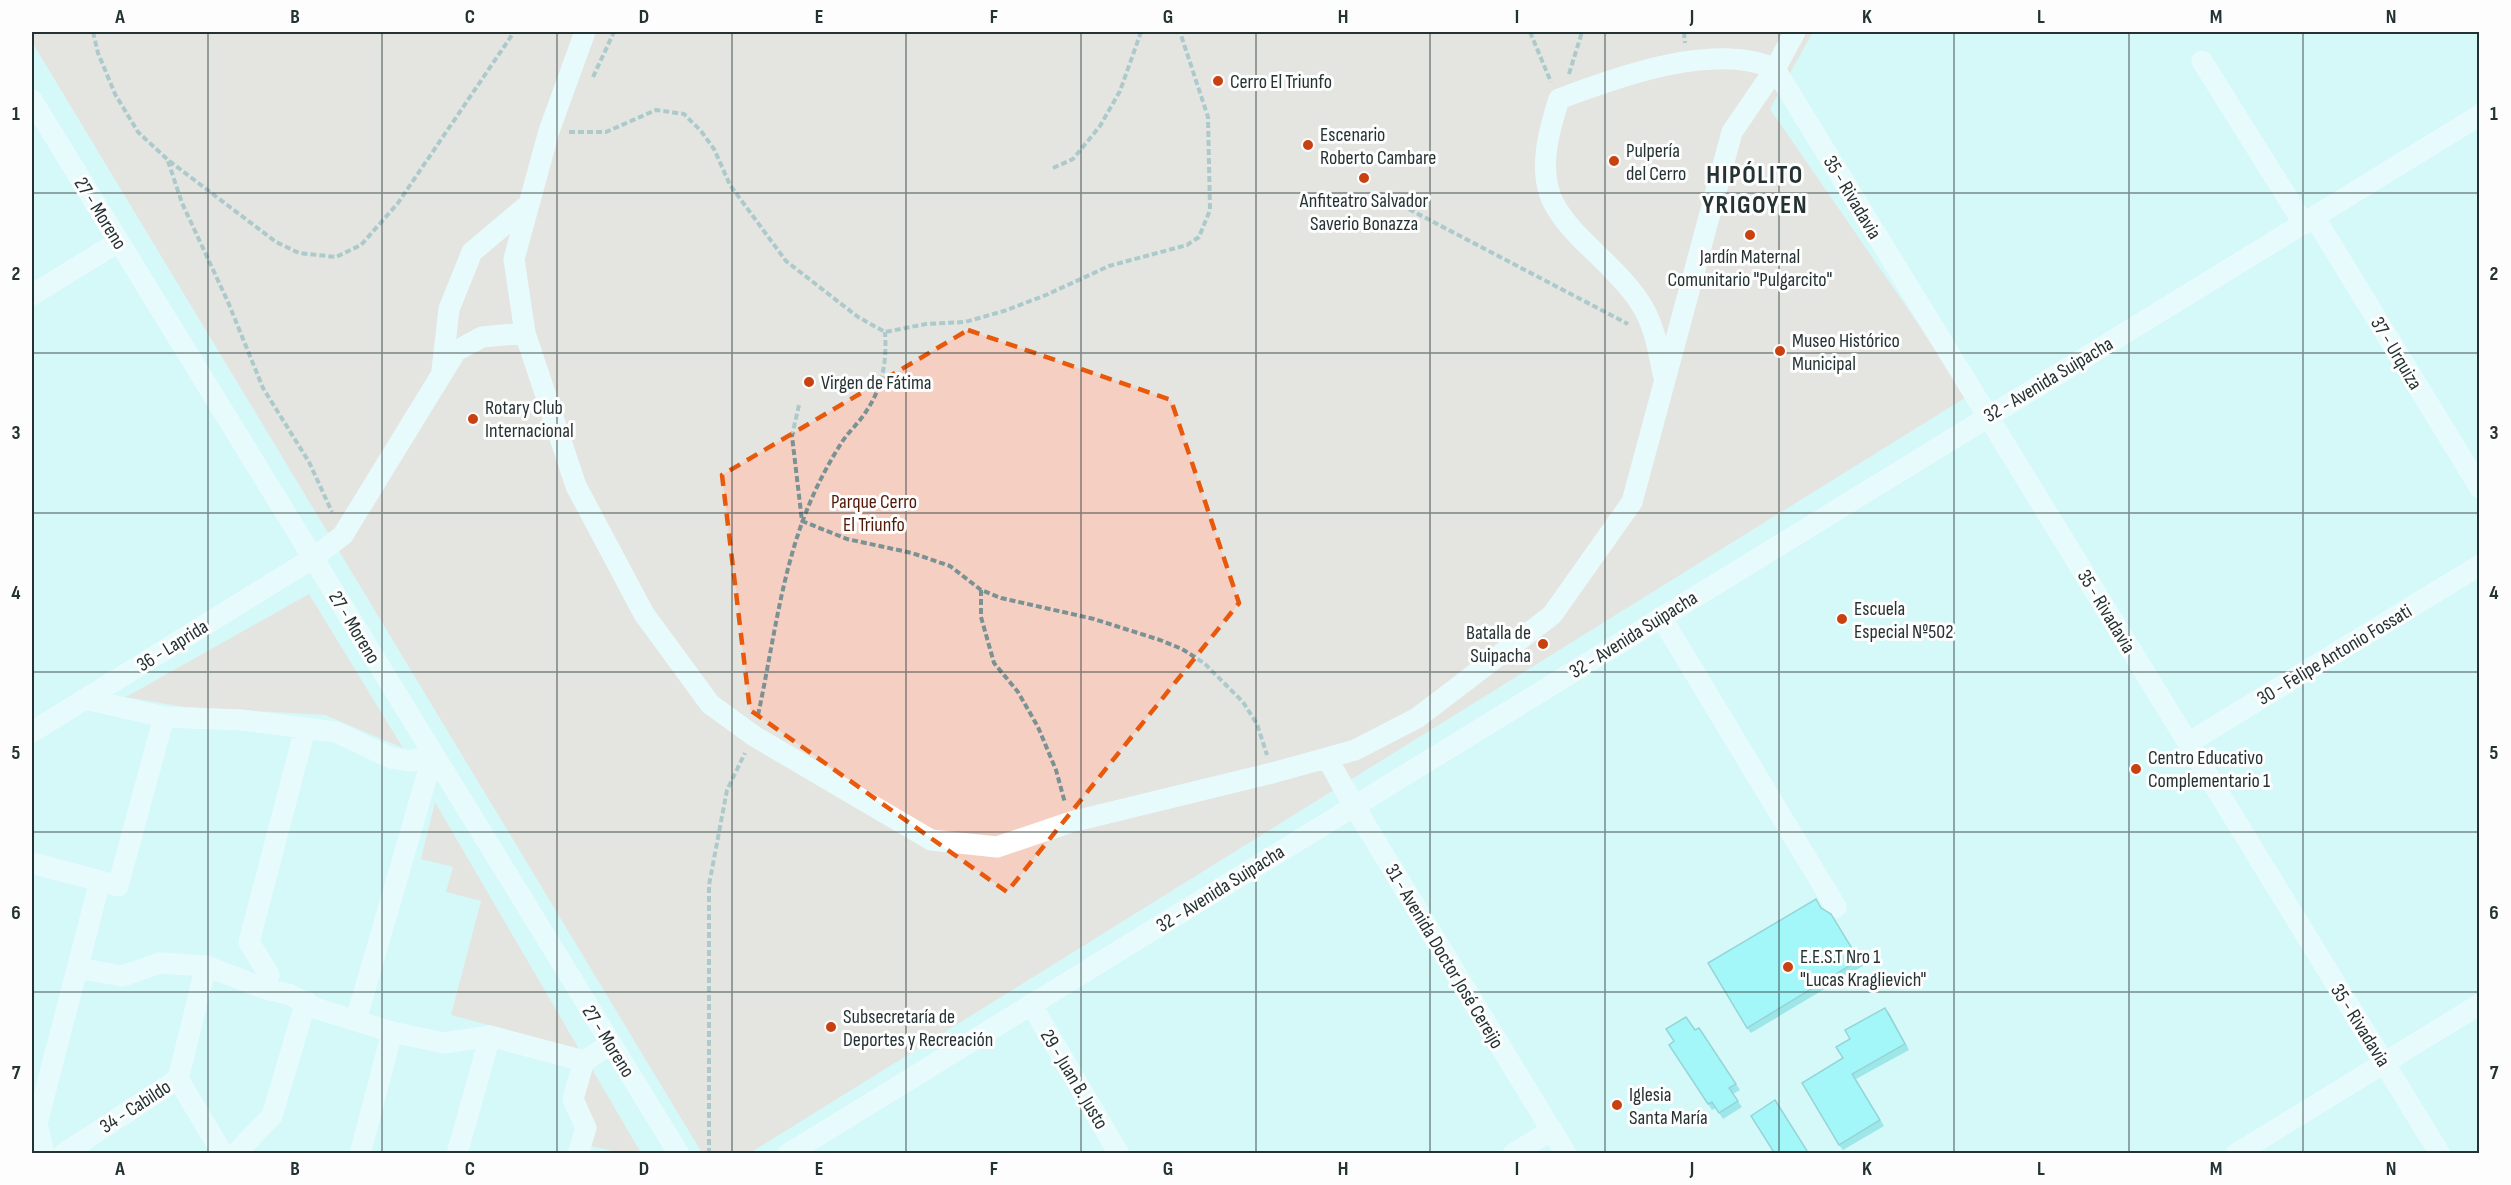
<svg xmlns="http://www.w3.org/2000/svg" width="2511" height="1185" font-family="'Sofia Sans Condensed',sans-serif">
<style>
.green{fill:#f6cfc3}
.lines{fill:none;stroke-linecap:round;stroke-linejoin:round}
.path{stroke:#7a9293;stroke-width:4;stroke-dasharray:6 3;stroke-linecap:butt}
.minor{stroke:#fff;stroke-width:21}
.wall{fill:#59d3d6}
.shaded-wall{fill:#49acae}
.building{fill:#68f5f9;stroke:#49acae;stroke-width:1.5}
.marked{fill:none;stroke:#e8590c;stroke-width:4.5;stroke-dasharray:12 8;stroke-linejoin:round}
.grid{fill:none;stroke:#253233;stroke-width:1.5;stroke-opacity:0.55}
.poi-dot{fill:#c94111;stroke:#fdfdfd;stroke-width:2}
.labels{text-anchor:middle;stroke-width:6;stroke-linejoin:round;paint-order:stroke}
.poi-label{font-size:20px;fill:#253233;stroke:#fdfdfd;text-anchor:start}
.street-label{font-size:20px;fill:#253233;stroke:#fdfdfd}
.park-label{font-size:20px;fill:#521906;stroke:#fdfdfd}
.district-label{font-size:26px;font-weight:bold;letter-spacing:1.5px;fill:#253233;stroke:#fdfdfd}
.neatline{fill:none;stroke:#253233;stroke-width:2}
.grid-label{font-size:20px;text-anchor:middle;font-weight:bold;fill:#253233}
</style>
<rect width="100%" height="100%" fill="#d6f8f9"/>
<path class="green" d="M32 32H1813L1770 109 1968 396 750 1153H702L32 42Z
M309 594 403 748 325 715 184 707 126 697Z
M435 802 579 1049 451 1015 481 901 446 892 453 867 421 859Z
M591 1067 641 1153H621L586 1145 579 1100Z"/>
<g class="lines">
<path class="path" d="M93 32 98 53 115 94 138 132 168 160 276 242 299 253 336 257 361 245 398 203 514 32
M1530 32 1551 82
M1684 32 1685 43
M1569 74 1582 32
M593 77 614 32
M569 132H606L656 110 684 114 701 131 714 149 730 185 786 261 858 317 885 332 926 324 965 322 1004 311 1046 295 1109 266 1187 245 1199 237 1210 210 1208 117 1180 32
M168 161 182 203 228 302 263 388 309 462 332 512
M1053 168 1073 159 1100 126 1120 91 1141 32
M1401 205 1628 324
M799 405 792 436 802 521 847 539 912 553 950 566 981 590 1001 598 1094 619 1160 640 1182 649 1204 663 1243 702 1257 724 1267 755
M981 590V617L994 663 1018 692 1038 727 1056 770 1065 803
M758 715C772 651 780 582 803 520 813 493 826 467 842 442 849 431 860 422 867 410 883 386 887 360 885 332
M709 1154V885L727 790 745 753"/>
<path class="minor" d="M2202 61 2304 224
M32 100 679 1154
M2315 218 2480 488
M32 295 118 242
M525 333 514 259 549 131 585 32
M442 370 449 309 472 252 529 204
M1663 374C1658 348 1654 323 1639 301 1630 287 1618 275 1606 263 1589 246 1570 230 1557 209 1536 177 1548 133 1559 99 1617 77 1715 41 1775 69L2440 1154
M1661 617 1836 907
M85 699 164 717 241 720 336 732 391 758 411 761 433 755
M32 732 313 558 343 535 456 351 482 337 525 333 576 486 644 614 710 704 754 736 931 840 997 847 1071 822 1272 773 1355 750 1417 718 1552 615 1632 502 1732 132 1775 69 1795 32
M2188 743 2480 565
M1327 758 1354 806 1566 1154
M32 863 100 881
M77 968 122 976 160 963 206 966 266 989 288 994 318 1009 392 1032 444 1043 490 1036 584 1061 611 1044
M266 989 269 975 249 942 305 729
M1031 1004 1119 1154
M356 1020 433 755
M178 1079 206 966
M178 1079 223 1154
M44 1154 37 1123 100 881 118 886 164 717
M63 1154 178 1079
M235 1154 272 1116 306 1001
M360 1154 392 1032
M457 1154 490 1036
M578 1154 586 1128 573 1099 584 1061
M788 1154 2480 115
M1513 1154 1552 1130
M2236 1154 2480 1004"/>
</g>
<path class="wall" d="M1822 909 1831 914 1863 966 1751 1033 1747 1028Z
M1889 1013 1909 1050 1856 1079 1884 1126 1843 1150 1839 1145 1843 1058Z
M1699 1028 1740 1090 1733 1094 1742 1107 1723 1119 1716 1108 1712 1110 1669 1045Z"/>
<path class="shaded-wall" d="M1885 1008 1889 1013 1909 1050 1905 1044Z"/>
<path class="building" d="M1816 899 1821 908 1831 914 1859 960 1747 1028 1708 963Z
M1885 1008 1905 1044 1852 1074 1880 1120 1839 1145 1802 1083 1843 1058 1836 1047 1850 1039 1845 1030Z
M1686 1017 1695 1030 1699 1028 1736 1084 1729 1088 1738 1101 1719 1113 1712 1102 1708 1104 1669 1045 1674 1041 1666 1029Z
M1775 1100 1809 1154H1775L1751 1116Z"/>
<path d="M0 0H2511V1185H0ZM968 330 1171 400 1239 603 1007 892 750 710 722 475Z" fill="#d6f8f9" fill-opacity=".55" fill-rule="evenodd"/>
<path class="marked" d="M968 330 1171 400 1239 603 1007 892 750 710 722 475Z"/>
<path class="grid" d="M208 32V1154M382 32V1154M557 32V1154M732 32V1154M906 32V1154M1081 32V1154M1256 32V1154M1430 32V1154M1605 32V1154M1779 32V1154M1954 32V1154M2129 32V1154M2303 32V1154M32 193H2480M32 353H2480M32 513H2480M32 672H2480M32 832H2480M32 992H2480"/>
<g class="poi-dot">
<circle cx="1218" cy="81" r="6"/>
<circle cx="1308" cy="145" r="6"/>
<circle cx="1614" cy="161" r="6"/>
<circle cx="1364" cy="178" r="6"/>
<circle cx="1750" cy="235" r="6"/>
<circle cx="1780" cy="351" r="6"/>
<circle cx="809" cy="382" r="6"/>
<circle cx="473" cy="419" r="6"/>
<circle cx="1842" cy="619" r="6"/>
<circle cx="1543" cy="644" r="6"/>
<circle cx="2136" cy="769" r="6"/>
<circle cx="1788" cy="967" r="6"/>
<circle cx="831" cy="1027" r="6"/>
<circle cx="1617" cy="1105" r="6"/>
</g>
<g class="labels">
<g class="poi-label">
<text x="1230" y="88">Cerro El Triunfo</text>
<text x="1320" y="141">Escenario<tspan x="1320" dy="23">Roberto Cambare</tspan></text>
<text x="1626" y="157">Pulpería<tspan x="1626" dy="23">del Cerro</tspan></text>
<text x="1364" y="207" text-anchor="middle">Anfiteatro Salvador<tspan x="1364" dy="23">Saverio Bonazza</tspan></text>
<text x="1750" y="263" text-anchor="middle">Jardín Maternal<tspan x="1750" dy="23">Comunitario "Pulgarcito"</tspan></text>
<text x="1792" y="347">Museo Histórico<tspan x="1792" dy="23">Municipal</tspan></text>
<text x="821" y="389">Virgen de Fátima</text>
<text x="485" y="414">Rotary Club<tspan x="485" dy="23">Internacional</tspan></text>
<text x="1854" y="615">Escuela<tspan x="1854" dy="23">Especial Nº502</tspan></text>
<text x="1531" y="639" text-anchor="end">Batalla de<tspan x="1531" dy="23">Suipacha</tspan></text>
<text x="2148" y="764">Centro Educativo<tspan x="2148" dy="23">Complementario 1</tspan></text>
<text x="1800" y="963">E.E.S.T Nro 1<tspan x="1800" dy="23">"Lucas Kraglievich"</tspan></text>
<text x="843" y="1023">Subsecretaría de<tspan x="843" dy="23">Deportes y Recreación</tspan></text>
<text x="1629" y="1101">Iglesia<tspan x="1629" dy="23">Santa María</tspan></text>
</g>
<g class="street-label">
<text transform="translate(1853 197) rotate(59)" y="7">35 - Rivadavia</text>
<text transform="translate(101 213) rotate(58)" y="7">27 - Moreno</text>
<text transform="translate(2397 353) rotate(59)" y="7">37 - Urquiza</text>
<text transform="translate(2048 379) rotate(-31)" y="7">32 - Avenida Suipacha</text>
<text transform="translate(2107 611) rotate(59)" y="7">35 - Rivadavia</text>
<text transform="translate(355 627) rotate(59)" y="7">27 - Moreno</text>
<text transform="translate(1633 634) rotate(-32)" y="7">32 - Avenida Suipacha</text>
<text transform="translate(172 645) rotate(-32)" y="7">36 - Laprida</text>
<text transform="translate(2334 654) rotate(-31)" y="7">30 - Felipe Antonio Fossati</text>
<text transform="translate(1220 888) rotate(-32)" y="7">32 - Avenida Suipacha</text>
<text transform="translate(1445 956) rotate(59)" y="7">31 - Avenida Doctor José Cereijo</text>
<text transform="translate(2361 1025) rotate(58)" y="7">35 - Rivadavia</text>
<text transform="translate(609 1041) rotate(58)" y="7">27 - Moreno</text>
<text transform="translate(1075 1079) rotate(59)" y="7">29 - Juan B. Justo</text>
<text transform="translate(135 1106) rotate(-33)" y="7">34 - Cabildo</text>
</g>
<g class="park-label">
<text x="874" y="508">Parque Cerro<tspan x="874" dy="23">El Triunfo</tspan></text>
</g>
<g class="district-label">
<text x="1755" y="183">HIPÓLITO<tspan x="1755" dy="30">YRIGOYEN</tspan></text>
</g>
</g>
<rect width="2511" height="1185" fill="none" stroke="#fdfdfd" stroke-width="66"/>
<rect x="33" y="33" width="2445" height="1119" class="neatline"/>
<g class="grid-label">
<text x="120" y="23">A</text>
<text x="295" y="23">B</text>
<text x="470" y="23">C</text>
<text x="644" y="23">D</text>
<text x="819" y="23">E</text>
<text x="994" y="23">F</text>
<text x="1168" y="23">G</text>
<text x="1343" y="23">H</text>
<text x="1517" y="23">I</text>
<text x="1692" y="23">J</text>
<text x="1867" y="23">K</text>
<text x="2041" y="23">L</text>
<text x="2216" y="23">M</text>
<text x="2391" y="23">N</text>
<text x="16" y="120">1</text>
<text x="2494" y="120">1</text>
<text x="16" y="280">2</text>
<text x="2494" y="280">2</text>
<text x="16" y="439">3</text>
<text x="2494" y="439">3</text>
<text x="16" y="599">4</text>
<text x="2494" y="599">4</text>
<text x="16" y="759">5</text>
<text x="2494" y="759">5</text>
<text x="16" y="919">6</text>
<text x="2494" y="919">6</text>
<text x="16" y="1079">7</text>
<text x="2494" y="1079">7</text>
<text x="120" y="1175">A</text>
<text x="295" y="1175">B</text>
<text x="470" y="1175">C</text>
<text x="644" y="1175">D</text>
<text x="819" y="1175">E</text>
<text x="994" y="1175">F</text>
<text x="1168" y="1175">G</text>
<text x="1343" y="1175">H</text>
<text x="1517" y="1175">I</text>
<text x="1692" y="1175">J</text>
<text x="1867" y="1175">K</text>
<text x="2041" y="1175">L</text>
<text x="2216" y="1175">M</text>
<text x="2391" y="1175">N</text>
</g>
</svg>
